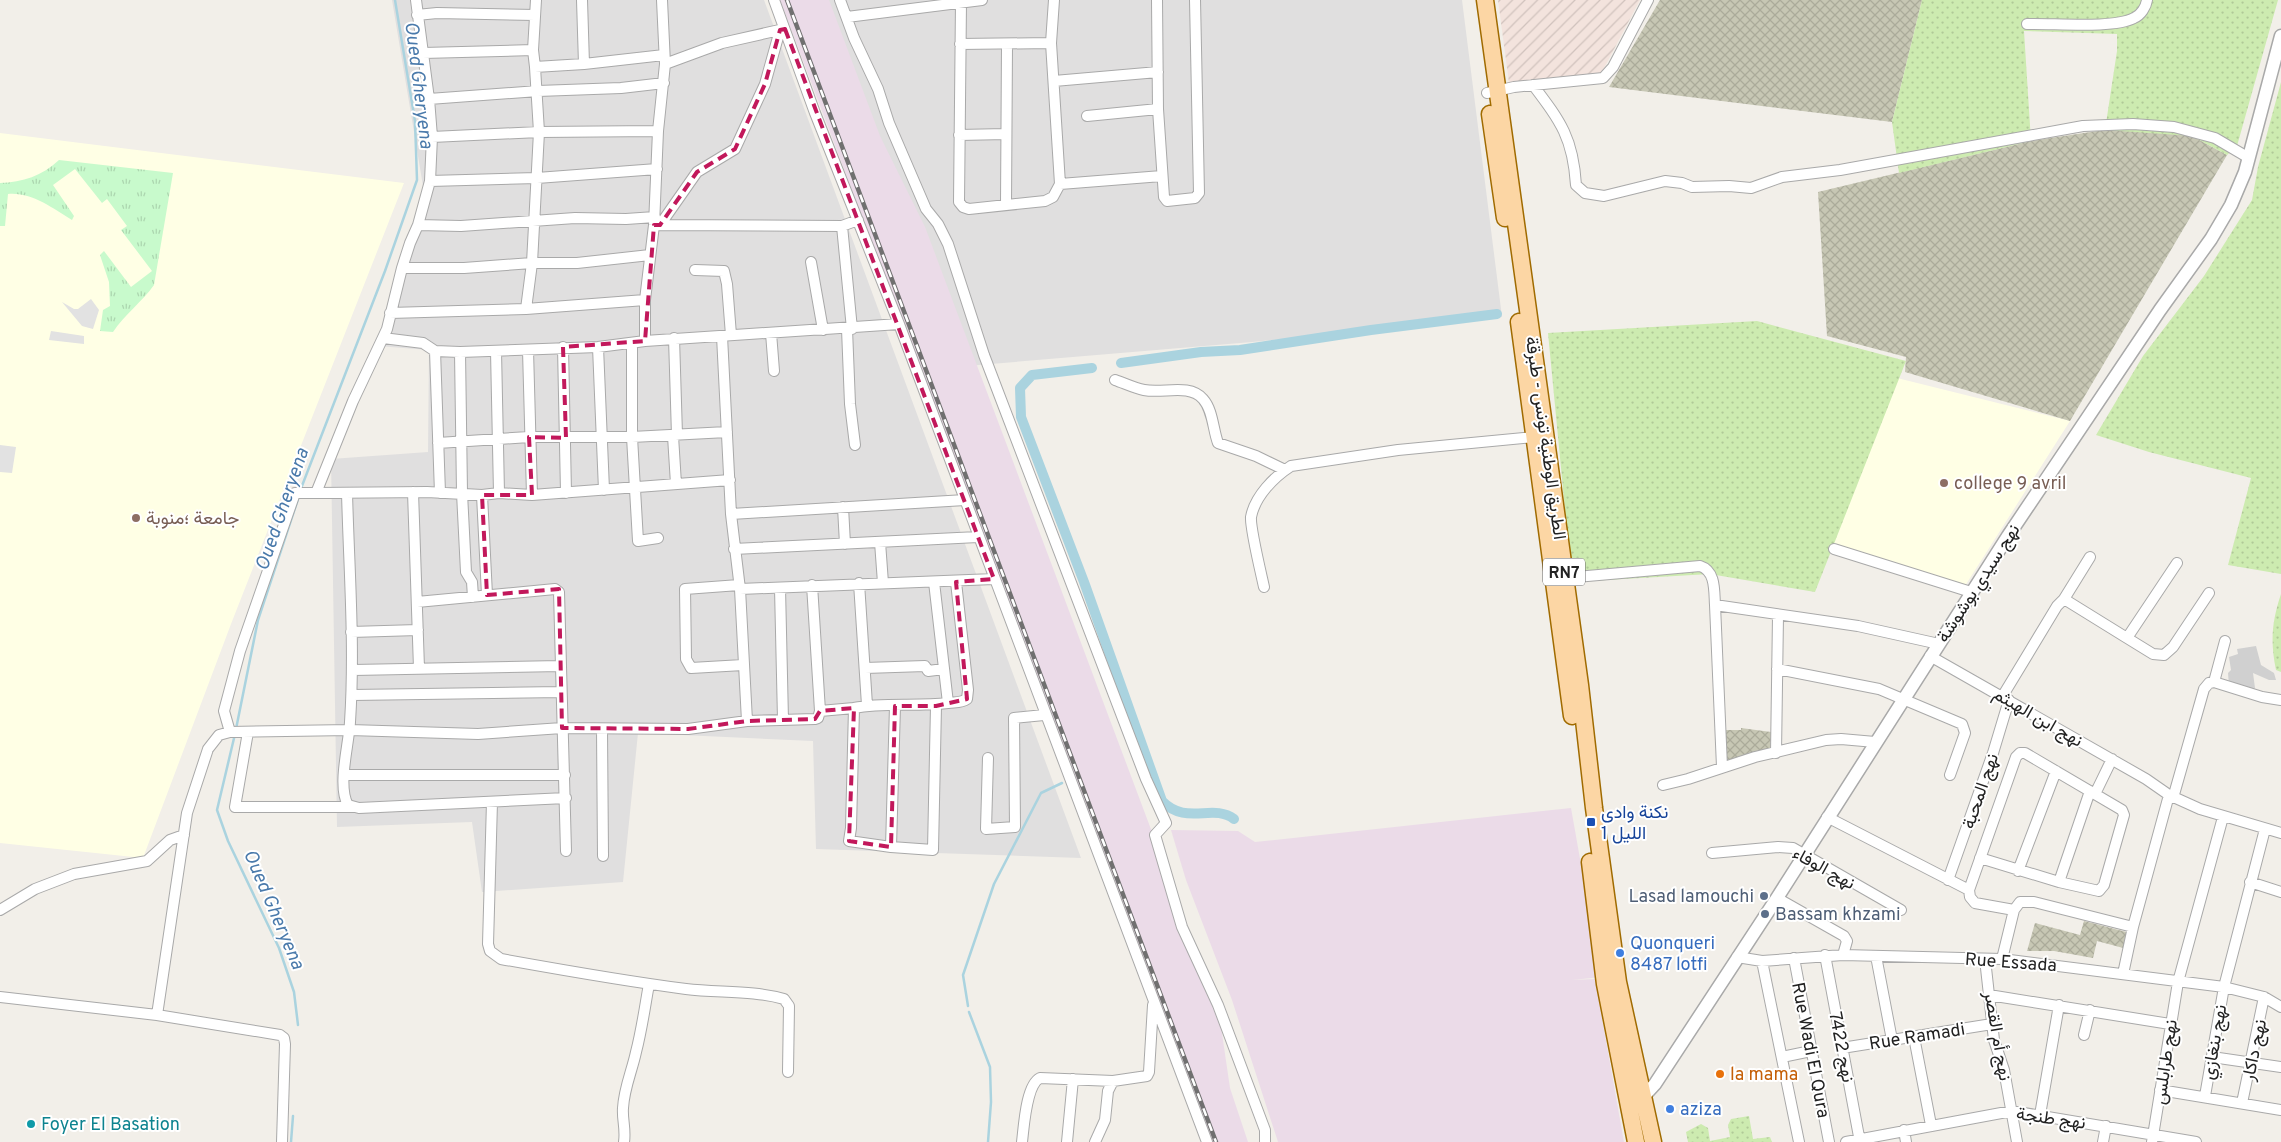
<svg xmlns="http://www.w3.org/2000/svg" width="2281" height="1142" font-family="Overpass,Vazirmatn,sans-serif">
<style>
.residential{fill:#e0dfdf}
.industrial{fill:#ebdbe8}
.education{fill:#ffffe5}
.religious{fill:#d0d0d0}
.military{fill:url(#military-furrows)}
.construction{fill:url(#construction-cross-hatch)}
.grass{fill:url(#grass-dots)}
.park{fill:url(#park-tufts)}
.parking{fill:#e2e2e2}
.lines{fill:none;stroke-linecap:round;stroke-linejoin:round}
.stream{stroke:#aad3df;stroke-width:2.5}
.canal{stroke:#aad3df;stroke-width:10}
.minor-casing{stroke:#a9a9a9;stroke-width:12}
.tertiary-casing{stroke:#a9a9a9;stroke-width:15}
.primary-casing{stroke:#a06b00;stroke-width:19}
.minor{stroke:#fff;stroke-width:10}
.tertiary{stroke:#fff;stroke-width:12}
.primary{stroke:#fcd6a4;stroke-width:16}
.rail-casing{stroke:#707070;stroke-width:4.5}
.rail{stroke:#fff;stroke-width:2.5;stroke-dasharray:8;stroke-linecap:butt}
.marked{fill:none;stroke:#c2185b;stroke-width:4;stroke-dasharray:10 6;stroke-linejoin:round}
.education-dot{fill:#8d6e63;stroke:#fff;stroke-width:2}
.transit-dot{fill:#1a4fb4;stroke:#fff;stroke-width:2}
.service-dot{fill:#5c6f8a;stroke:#fff;stroke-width:2}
.shop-dot{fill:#3f7fe0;stroke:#fff;stroke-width:2}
.food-dot{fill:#e8710a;stroke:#fff;stroke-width:2}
.culture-dot{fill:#0f9aa8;stroke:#fff;stroke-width:2}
.labels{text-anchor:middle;stroke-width:4;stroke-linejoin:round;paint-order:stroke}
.shield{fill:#fff;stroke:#646464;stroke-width:1}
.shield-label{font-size:16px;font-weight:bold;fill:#222}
.street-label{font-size:18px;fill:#222;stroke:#fff}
.education-label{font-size:18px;fill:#785e54;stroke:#fff;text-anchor:start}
.transit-label{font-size:18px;fill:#164399;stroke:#fff;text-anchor:start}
.service-label{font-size:18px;fill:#4e5e75;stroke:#fff;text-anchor:end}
.shop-label{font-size:18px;fill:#366cbe;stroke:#fff;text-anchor:start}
.food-label{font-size:18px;fill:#c56008;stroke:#fff;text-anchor:start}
.culture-label{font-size:18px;fill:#0d838f;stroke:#fff;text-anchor:start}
.water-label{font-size:19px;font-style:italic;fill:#4a7aab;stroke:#fff}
</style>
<defs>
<pattern id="military-furrows" width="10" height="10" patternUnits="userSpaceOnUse" patternTransform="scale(1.25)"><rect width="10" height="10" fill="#f3e3dd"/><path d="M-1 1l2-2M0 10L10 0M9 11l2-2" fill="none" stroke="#d0c2bd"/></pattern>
<pattern id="construction-cross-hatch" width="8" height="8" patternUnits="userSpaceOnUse" patternTransform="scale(1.25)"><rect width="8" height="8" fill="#c7c7b4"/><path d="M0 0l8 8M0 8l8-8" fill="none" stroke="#abab9a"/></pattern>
<pattern id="grass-dots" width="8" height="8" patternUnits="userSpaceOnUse" patternTransform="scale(1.25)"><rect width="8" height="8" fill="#cdebb0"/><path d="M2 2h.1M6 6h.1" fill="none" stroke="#b0c997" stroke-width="1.8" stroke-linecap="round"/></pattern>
<pattern id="park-tufts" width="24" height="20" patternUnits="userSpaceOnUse" patternTransform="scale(1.25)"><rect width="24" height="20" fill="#c8facc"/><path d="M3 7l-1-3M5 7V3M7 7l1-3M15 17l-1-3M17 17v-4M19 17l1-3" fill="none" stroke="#acd6af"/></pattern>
</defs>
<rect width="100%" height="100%" fill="#f2efe9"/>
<path class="residential" d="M392 0H764L1081 858 816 849 813 741 638 733 623 882 482 892 472 822 337 827 331 459 428 452 429 350 378 346 424 192Z
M799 0H1462L1502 317 1252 342 943 368Z"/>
<path class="industrial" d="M780 0H829L880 136 925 227 1152 832 1220 1020 1230 1088 1248 1142H1212Z
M1571 808 1601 977 1572 980 1595 979 1624 1142H1278L1232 1000 1186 880 1171 830 1238 831 1255 842Z"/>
<path class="education" d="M0 133 404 183 231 624 143 858 0 843Z
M1897 378 2070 421 1963 589 1832 545Z"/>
<path class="religious" d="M2256 646 2261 665 2274 673 2276 680H2269L2253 673 2255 688 2252 692 2229 685 2228 673 2231 670 2229 657 2238 654 2237 649Z"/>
<path class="military" d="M1498 0H1640L1601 74 1509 83Z"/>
<path class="construction" d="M1660 0H1922L1892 122 1609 87Z
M2131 126 2192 136 2227 155 2070 421 1905 372 1906 357 1827 336 1818 192 2031 141Z
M1741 728 1771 732 1770 754 1726 764 1723 730H1741Z
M2084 921 2130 933 2127 949 2097 941 2093 958 2054 951H2027L2035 923 2080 935Z"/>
<path class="grass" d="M1922 0H2278L2237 146 2227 155 2192 136 2105 130 2117 51V34L2024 31 2031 141 1899 173 1892 122Z
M2281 82V574L2228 565 2251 478 2149 452 2096 435 2143 356 2204 276 2252 200 2258 167Z
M1757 321 1906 361 1815 592 1710 574 1572 582 1548 333Z
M2281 594V672L2276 670C2270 641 2272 621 2281 594Z
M1749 1116 1753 1139 1770 1137 1772 1142H1688L1686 1132 1701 1124 1708 1128 1710 1141 1730 1137 1728 1125 1731 1119Z"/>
<path class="park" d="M59 160 173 173 154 285C142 302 125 314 113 332L100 331 103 310 110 306 109 282 100 255 104 251 131 287 152 271 121 230 127 226 107 199 102 203 75 169 53 185 74 216 72 220C52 208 32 192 8 194L5 226H0V183C23 182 42 176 59 160Z"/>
<path class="parking" d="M91 299 99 310 93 329 82 326 62 302 74 309H78Z
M51 331 84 336V344L49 340Z
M0 445 16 447 12 473 0 472Z"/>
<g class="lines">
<path class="stream" d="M300 491 385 271 417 180 415 121 395 0
M236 729 258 620 299 496
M235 734 217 810 228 841 279 948 294 992 298 1025
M968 1006 963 975 994 884 1041 793 1062 783
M969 1012 990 1067 991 1102 988 1142
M291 1142 293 1116"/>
<path class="canal" d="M1121 363 1201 352 1240 350 1371 330 1497 314
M1092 368 1032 375 1020 388 1021 417 1084 582 1162 801C1186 826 1213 803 1234 819"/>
<defs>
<path id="minor" d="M536 0 533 50 535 67 584 64 664 55
M582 0 584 64
M662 0 665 64 658 131 654 225 645 300V341L899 324
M774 0 815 113 899 324 1207 1142
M840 0 854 38 878 89 889 123 926 209 938 224 948 244 984 355 1146 779 1166 823 1155 835 1182 927 1218 1005 1265 1130V1142
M1157 0 1158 109 1164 197 1167 201 1195 198 1199 193 1195 0
M961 2 959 202 963 207 969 209 1045 201 1053 197 1060 184 1051 43 1054 0
M417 15 437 13 535 15
M847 17 982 0
M2027 24C2053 23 2113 29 2134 18 2141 15 2146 7 2147 0
M960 44 1051 43
M423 53 533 50
M665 64 722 43 784 29
M535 67 539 132 532 263H577L650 255
M1054 81 1158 72
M1533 85C1561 122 1573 138 1576 185L1585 193 1604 196 1665 181 1682 183 1692 187 1729 186 1751 188 1782 177 1840 170 2083 126 2133 124 2174 127 2215 138 2249 158
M1487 93 1514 87 1603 78 1613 67 1648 0
M429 99 538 91 621 88 664 83
M1087 116 1158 109
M959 135 1006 134
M432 137 539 132 658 131
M430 181 537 178 657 169
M1060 184 1162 176
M1006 204 1007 45
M418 225 461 226 575 218 626 219 655 217
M655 225 842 226 858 220
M660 225 697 172 735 149 765 84 780 30
M842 226 852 329
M811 262 823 330
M402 268H464L532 263 526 309
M695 270 724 271 727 284 731 335
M390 313 526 309 645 300
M847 329 850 404 855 445
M771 333 774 371
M722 336 731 514 740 589 747 721
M383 338 423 343 435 351 460 352 598 347 645 341
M674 338 677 435
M632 344V437L638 541 658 538
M563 347 566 493
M598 347 604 490
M528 350 532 495
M435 351 440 493
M496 351 499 493
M460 352 462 493 466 572 472 582 473 597
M1115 380C1124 383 1134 388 1144 390 1163 394 1189 383 1203 399 1213 410 1213 430 1218 443L1256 456 1285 470
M673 436 676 484
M438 443 529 437H632L727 432
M413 492 419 668
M316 493 427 492 482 495 499 493 532 495 730 480
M347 493C349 569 355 646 350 722 349 744 337 786 348 805L359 808 566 798
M482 495 487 595
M843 507 845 544
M731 514 965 500
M880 542 883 583
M734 549 978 537
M1834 549 1971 592
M1565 578 1700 566C1716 571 1714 591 1715 605L1722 767
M934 582 948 703
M859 583 867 705
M739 585 685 589 686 659 691 668 743 665
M1264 587C1261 573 1250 528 1251 517 1255 496 1274 477 1291 466L1398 450 1534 437
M780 588 783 720
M740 589 994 579
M2064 599 2127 638 2177 563
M417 602 555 589 559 592 566 851
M1715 605 1858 626 1939 644
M351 632 418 630
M2127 638 2153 654 2164 655 2173 647 2209 593
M1930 656 2146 779 2169 795 2133 927 2123 974
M865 668 925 666 928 671 944 669
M1777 669 1879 689 1962 724 1965 733 1950 775
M353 670 560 666
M2214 682 2262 697 2281 700
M352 695 561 692
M2002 697 2057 606 2064 599 2090 557
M936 706 933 850 891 847 849 841 851 828 854 708C884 702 917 707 948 703 956 702 961 703 967 699L968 690 956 582
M820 711 854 708
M602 729 603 856
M230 732 224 711 240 651 295 493H316L353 401 387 329 402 268 410 243 418 225 430 181 432 137 429 99 416 0
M248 732 235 807H353
M1776 753 1778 616
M988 758 986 829 1015 827 1014 718 1044 715
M344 775H565
M1663 785 1688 779 1755 757 1826 740 1841 739 1875 742
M2095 794 2112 759
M2169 795 2200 809 2281 833
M2173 798 2204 689 2209 683 2214 682 2225 641
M492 802 488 944 490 951 501 959C562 970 624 981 686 989 718 993 753 990 784 999L789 1006 788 1072
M1827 817 1969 890
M891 847 895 706
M1712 853 1778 847 1793 848 1901 910
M1980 858 2059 882 2099 891 2104 885 2124 815 2122 810 2025 753H2020L2016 757 1969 890 1970 897 1975 903 2014 910
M2018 871 2056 771
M1948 880 1993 753 2009 700
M2059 882 2090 791
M2250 882 2281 892
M1777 898 1844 936 1847 941 1843 955
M0 910 35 889 74 874 147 861 170 840 184 835
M1825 955 1860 1142
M1876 956 1892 1040
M1737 957 1762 961 1843 955 2002 959 2224 987 2264 997 2281 1007
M1794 958 1829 1142
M1985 959 1994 1040 2004 1070 2017 1142
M2002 959 2014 910 2020 902H2034L2133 927
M1762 961 1799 1142
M1989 995 2170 1024
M0 997 157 1015 280 1035 284 1038 285 1044 282 1142
M157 1015 187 813 208 749 219 735 230 732 350 730 478 734 562 728 688 729 747 721 815 719 818 718 820 711 812 585
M2084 1035 2090 1010
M1914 1037 1931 1125
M1842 1048 1992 1024
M1782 1057 1811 1051
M2212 1057 2281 1067
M2160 1090 2281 1110
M2205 1096 2224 987 2265 829
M2242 1103 2264 997
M2040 1115 2059 1005
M1904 1130 1906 1142
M624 1142C626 1129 622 1119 623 1108 624 1088 632 1071 636 1052 642 1029 645 1006 649 984
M1022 1142C1024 1126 1026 1085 1040 1078L1113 1081 1147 1076 1149 1072 1153 1005
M1067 1142 1073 1079
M1095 1142 1105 1120 1108 1091 1113 1081
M1846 1142 2012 1111 2196 1142
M2103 1142 2106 1126
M2152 1142 2178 982 2223 817"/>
<path id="tertiary" d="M1638 1098 1643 1097 1655 1084 1777 898 2008 536 2160 310 2211 239 2231 205 2245 172 2281 36"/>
<path id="primary" d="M1485 0 1580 685 1594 808 1618 982 1653 1142
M1490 114 1505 218
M1519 322 1572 716
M1590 862 1605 984 1636 1142"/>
</defs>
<use href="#minor" class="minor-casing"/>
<use href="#tertiary" class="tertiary-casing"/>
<use href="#primary" class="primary-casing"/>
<use href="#minor" class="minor"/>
<use href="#tertiary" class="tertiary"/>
<use href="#primary" class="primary"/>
<defs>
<path id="rail" d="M787 0 1216 1142"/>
</defs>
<use href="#rail" class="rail-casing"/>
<use href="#rail" class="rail"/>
</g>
<path class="marked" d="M785 29 994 579 956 582 967 699 936 706H895L891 847 849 841 854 708 820 711 815 719 747 721 688 729 562 728 559 589 487 595 482 495H532L529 437 566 438 563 347 645 341 654 225H660L697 172 735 149 765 84 780 30Z"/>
<g class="education-dot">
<circle cx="1944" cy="483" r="5"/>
<circle cx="136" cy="518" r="5"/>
</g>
<rect class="transit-dot" x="1586" y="817" width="10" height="10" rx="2.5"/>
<g class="service-dot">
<circle cx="1764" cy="896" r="5"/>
<circle cx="1765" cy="914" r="5"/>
</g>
<g class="shop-dot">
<circle cx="1620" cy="953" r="5"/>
<circle cx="1670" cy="1109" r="5"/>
</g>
<circle class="food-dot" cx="1720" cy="1074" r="5"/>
<circle class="culture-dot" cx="31" cy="1124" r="5"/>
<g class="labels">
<rect class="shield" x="1543" y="558.5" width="42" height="27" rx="4"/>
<g class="shield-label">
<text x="1564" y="578">RN7</text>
</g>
<g class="street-label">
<text transform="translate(1546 438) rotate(82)" y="6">الطريق الوطنية تونس - طبرقة</text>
<text transform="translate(1978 583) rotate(-57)" y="6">نهج سيدي بوشوشة</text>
<text transform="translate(2038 717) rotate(30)" y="6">نهج ابن الهيثم</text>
<text transform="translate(1980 791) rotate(-71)" y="6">نهج المحبة</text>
<text transform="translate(1824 868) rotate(29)" y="6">نهج الوفاء</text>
<text transform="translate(2011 962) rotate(4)" y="6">Rue Essada</text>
<text transform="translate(1917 1036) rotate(-9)" y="6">Rue Ramadi</text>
<text transform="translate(1998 1036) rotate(80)" y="6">نهج أم القصر</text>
<text transform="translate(2214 1042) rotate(-80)" y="6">نهج بنغازي</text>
<text transform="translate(1842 1047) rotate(79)" y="6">نهج 7422</text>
<text transform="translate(1811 1050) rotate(79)" y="6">Rue Wadi El Qura</text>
<text transform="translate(2254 1050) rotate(-78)" y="6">نهج داكار</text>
<text transform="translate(2165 1062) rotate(-82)" y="6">نهج طرابلس</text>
<text transform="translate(2051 1118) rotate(8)" y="6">نهج طنجة</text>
</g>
<g class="education-label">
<text x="1954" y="489">college 9 avril</text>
<text x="146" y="524">جامعة ؛منوبة</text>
</g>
<g class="transit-label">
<text x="1601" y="818">نكنة وادى<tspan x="1601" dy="21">الليل 1</tspan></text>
</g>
<g class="service-label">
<text x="1754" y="902">Lasad lamouchi</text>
<text x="1775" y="920" text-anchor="start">Bassam khzami</text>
</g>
<g class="shop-label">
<text x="1630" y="949">Quonqueri<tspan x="1630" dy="21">8487 lotfi</tspan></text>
<text x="1680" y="1115">aziza</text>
</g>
<g class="food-label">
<text x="1730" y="1080">la mama</text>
</g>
<g class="culture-label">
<text x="41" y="1130">Foyer El Basation</text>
</g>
<g class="water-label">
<text transform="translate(420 85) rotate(83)" y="7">Oued Gheryena</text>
<text transform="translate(281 509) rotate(-71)" y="7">Oued Gheryena</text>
<text transform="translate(275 909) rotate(67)" y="7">Oued Gheryena</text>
</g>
</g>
</svg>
